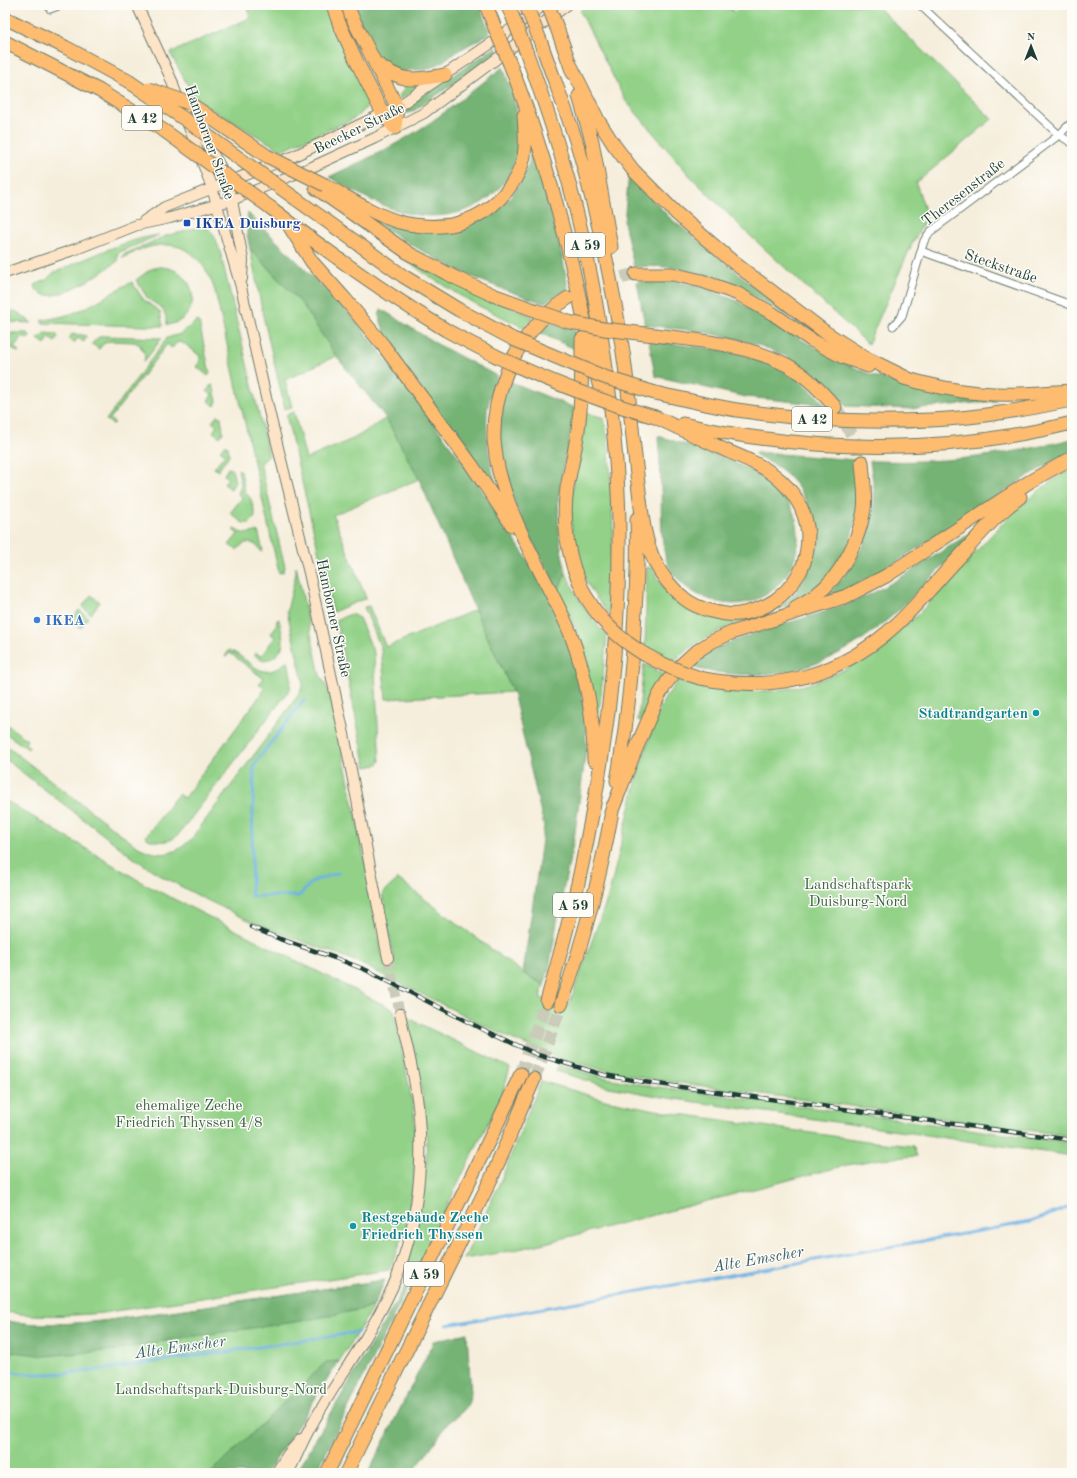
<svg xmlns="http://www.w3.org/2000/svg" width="1077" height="1478" font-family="'Old Standard TT',serif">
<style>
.green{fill:#92d187;stroke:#58875e}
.forest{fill:#75b374;stroke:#4a7854}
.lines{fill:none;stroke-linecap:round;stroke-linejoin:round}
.stream{stroke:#6fb2e4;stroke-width:3}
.secondary-tunnel{stroke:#cbcbba;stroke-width:10;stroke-dasharray:10 5;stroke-linecap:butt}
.highway-tunnel{stroke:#cbcbba;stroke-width:13;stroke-dasharray:13 6;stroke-linecap:butt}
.street-casing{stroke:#6a7b6f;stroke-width:9}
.secondary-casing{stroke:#6a7b6f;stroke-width:12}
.highway-casing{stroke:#6a7b6f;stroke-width:15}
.street{stroke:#fff;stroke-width:7}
.secondary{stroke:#fee4c6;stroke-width:10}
.highway{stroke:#fdbc70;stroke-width:13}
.rail-casing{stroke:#1f3d34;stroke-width:4.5}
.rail{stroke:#fdfcf7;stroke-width:3;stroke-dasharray:9;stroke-linecap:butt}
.highway-bridge-casing{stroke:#6a7b6f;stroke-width:15;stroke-linecap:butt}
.highway-bridge{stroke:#fdbc70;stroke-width:13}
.transit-dot{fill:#1a4fb4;stroke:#fdfcf7;stroke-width:1.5}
.shop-dot{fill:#3f7fe0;stroke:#fdfcf7;stroke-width:1.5}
.culture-dot{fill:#0f9aa8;stroke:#fdfcf7;stroke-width:1.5}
.labels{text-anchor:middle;stroke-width:3;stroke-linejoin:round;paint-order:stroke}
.shield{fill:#fdfcf7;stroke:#62766e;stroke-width:1}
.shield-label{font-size:14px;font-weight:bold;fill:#1f3d34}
.street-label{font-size:15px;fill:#1f3d34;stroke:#fdfcf7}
.transit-label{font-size:15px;font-weight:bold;fill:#164399;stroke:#fdfcf7;text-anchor:start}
.shop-label{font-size:15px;font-weight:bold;fill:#366cbe;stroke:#fdfcf7;text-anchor:start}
.culture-label{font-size:15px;font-weight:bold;fill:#0d838f;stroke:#fdfcf7;text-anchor:end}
.park-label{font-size:15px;fill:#3c6249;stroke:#fdfcf7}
.water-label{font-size:16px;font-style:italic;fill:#376069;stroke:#fdfcf7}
</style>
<rect width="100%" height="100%" fill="#fdfcf7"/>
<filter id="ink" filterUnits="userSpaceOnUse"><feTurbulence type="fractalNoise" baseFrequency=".025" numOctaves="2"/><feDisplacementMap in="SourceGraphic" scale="8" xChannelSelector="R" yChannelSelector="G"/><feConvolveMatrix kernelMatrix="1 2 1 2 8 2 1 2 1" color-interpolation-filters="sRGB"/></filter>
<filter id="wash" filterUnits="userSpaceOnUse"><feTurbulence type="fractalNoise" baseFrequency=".012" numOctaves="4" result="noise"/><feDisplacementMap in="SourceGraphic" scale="16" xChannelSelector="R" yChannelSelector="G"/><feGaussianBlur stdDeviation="0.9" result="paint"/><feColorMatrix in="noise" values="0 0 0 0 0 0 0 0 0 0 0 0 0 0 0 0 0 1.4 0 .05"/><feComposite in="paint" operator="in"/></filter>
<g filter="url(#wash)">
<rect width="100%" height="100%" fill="#f6eedc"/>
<path class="green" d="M248 5H328L368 95C369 110 361 114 349 121L281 150 196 100 170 53 250 18Z
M586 5H730L733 12 753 5H876L992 119 916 183 927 216 910 248 868 344 743 229 690 176 625 100 580 11Z
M405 83 422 85 400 99 398 96 404 90Z
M352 220 484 296 533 317 524 328C509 320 494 313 479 306 434 282 392 251 351 221Z
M201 226C214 228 216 241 220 251L269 456 261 463V467L285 567 283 572 279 573 215 291C199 242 167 234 123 258L122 257 125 254 168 235 183 232Z
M159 235 120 252 117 255 118 261C104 270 50 311 36 289L35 285 46 280 53 273C85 260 125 239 159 235Z
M250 249 302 304 336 356 285 380 292 407 285 409 264 320Z
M159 267C199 267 205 320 167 325L166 317 162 308 148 299 136 280 151 269Z
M132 282 143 299 160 312 163 326H144L42 323V320C51 319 61 317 70 314 92 307 111 292 132 282Z
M14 311 17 312 32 323 5 322V316Z
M197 321 199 322 210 374 208 376 197 367 200 360V356L185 344 178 342 172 348 167 344 110 419 115 423 113 424 106 420 167 338 180 334Z
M5 333H27L29 334 30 337 28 339 23 336 14 347 19 351 17 352 5 343Z
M44 333 56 334 58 337 55 342 49 338 45 344 38 339Z
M74 334 83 335 86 336 84 342 78 338 74 343 68 339 71 335Z
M101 336H104L162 338 144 362 145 354 139 344 134 342 110 341 103 344 99 349 92 344 96 339Z
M213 385 217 401 215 406 208 401 212 395 207 391 210 386Z
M294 412 306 459 355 438 386 418 419 479 333 515 366 598 333 612 286 415Z
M585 412 604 418 609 446 613 530 609 614C553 551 573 487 585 412Z
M217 416 221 417 223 432 220 437 213 432 217 426 212 422Z
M225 445 228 447 229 455 218 471 214 468 225 454 220 450Z
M228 468 232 469 235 482 231 489 224 484 228 478 224 475Z
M1072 468V1136L644 1078 600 1069 556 1057 514 1040 353 960 282 934 250 921 203 898 163 877 135 859 5 759V745L135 845C157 858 174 857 192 838L300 693 303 683 302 677 287 611 296 573V566L320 675 330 693 359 830 382 955 394 960 382 894 398 879 523 973 544 985 540 998 568 1007 609 894 640 766 655 721 664 700 678 680C785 710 855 680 930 602 975 555 1015 501 1072 468Z
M239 469 241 471 245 492 251 499 255 514 254 519 250 523H243L230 513 242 498 238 494 241 485 238 470Z
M235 529C242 535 250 534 258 531L263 551H261C253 540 245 540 237 550L229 545 238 534 233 530Z
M647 567 652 568C655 574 658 581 663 587 666 590 670 594 674 597 698 618 720 622 751 619 722 628 697 640 674 661L645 646Z
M566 573C577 597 588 617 607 636L599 713 595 711 576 630 558 590Z
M91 595 100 602 91 614 82 607Z
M369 606 386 647 475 610 513 692 386 699 381 648 364 607Z
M79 610 88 617 81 628 71 621Z
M351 614 359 618 374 653 380 762 376 765 366 767 336 620Z
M279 619C280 628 285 639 282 647 278 658 262 665 255 655L256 653 261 656 275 637 271 634 276 626 277 620Z
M229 650C251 658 261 687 288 660L291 676 290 689 179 834C171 843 159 843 148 839L146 836 178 794 184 798 265 689 259 684 263 678 230 653 226 657H225Z
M644 664 665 675 641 721 638 720Z
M5 723 27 740 25 744 29 747 28 749 5 733Z
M5 800 148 886 394 1010 414 1111 416 1150 413 1187 405 1232 389 1270 102 1313C69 1316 38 1317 5 1312Z
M406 1017 510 1068 502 1095 467 1165 418 1266 406 1268C419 1220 429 1175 426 1126 423 1089 414 1053 406 1017Z
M558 1065 602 1077 644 1085 1072 1143V1156L668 1098 609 1087 556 1071Z
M541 1081 605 1100 666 1112 874 1142 913 1146 917 1156 880 1159 847 1165 541 1244 510 1251 464 1259 501 1180Z
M385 1280 373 1307 358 1332 267 1473H5V1321C38 1326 70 1324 103 1321Z"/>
<path class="forest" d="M354 5H479L490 33C481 39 472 43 463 48 451 54 442 64 430 68 422 72 413 68 405 71L404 75C400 73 395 72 392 70 374 58 360 25 354 5Z
M496 47 498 53 412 112 407 113 404 112V108Z
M503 67C511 88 519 111 519 134 518 198 459 227 403 212 376 205 352 190 329 177 358 163 387 150 414 133 445 114 474 89 503 67Z
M533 143 563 260 568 289 543 303C515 293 486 284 460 271 425 254 392 233 359 211L396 227 490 214 508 200 521 182 529 163 531 144Z
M629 174 670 218 775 303 811 329 810 330C753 294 705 261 634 267L624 222Z
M248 213 337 301 356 321 389 363 472 475 529 562 553 603 575 658 585 713 586 750 574 839 559 910 549 969 544 985 523 973 544 826 513 692 475 610 419 479 386 418 336 356 302 304 250 249 247 234Z
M673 281 701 287 735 300 809 344 842 362 874 376 911 388 944 394 995 399 996 401 910 409 846 406C798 341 719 333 645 325L637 282Z
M381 309 437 344 497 376C494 388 488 400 487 412 485 442 490 466 499 495L388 343 379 316Z
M548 322 575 330V349L538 332Z
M649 341C717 350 777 349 825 405L746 397 655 376Z
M509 381 575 408C572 435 563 461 560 487 556 517 559 544 566 573L558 590C530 536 493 477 501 414 502 403 506 392 509 381Z
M658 436C693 447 746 462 774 486 832 536 776 628 706 598 690 592 678 582 670 568 659 548 662 510 661 487 661 470 659 453 658 436Z
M1072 439V451L1026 477 884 570 845 590 829 596 828 594C856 567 877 529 874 489 873 479 871 470 870 461 888 461 905 462 923 461 973 460 1023 451 1072 439Z
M755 452 855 460C857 476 859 493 857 509 854 539 839 571 815 590 802 600 786 606 771 612 780 606 790 599 797 590 822 555 820 507 788 476 779 467 766 461 755 454Z
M972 532 974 533C886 625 829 699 689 667 709 648 731 642 756 633 791 621 826 613 860 599 900 581 935 555 972 532Z
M385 1280 373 1307 302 1321 181 1338 116 1350 45 1356 5 1351V1321C38 1326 70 1324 103 1321Z
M406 1285H409L316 1473H296Z
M467 1333 471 1393 468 1405 463 1411 447 1424 423 1459 411 1473H368L434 1341Z
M339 1361 267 1473H211L326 1362Z"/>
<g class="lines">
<path class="stream" d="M304 700 254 765 251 896H299L313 881 338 873
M447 1325 1030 1222 1072 1206
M5 1371C52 1380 120 1367 168 1360 232 1351 295 1342 358 1332"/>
</g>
</g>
<g filter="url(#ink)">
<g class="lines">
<path class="secondary-tunnel" d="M388 958 400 1014"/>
<path class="highway-tunnel" d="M569 298C592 285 611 280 636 274
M835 407C847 425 857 441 862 462
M521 1074 547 1001
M534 1079 561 1005"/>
<defs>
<path id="street" d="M920 5 1059 135 1072 143
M730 6 734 5
M50 9 61 5
M921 251 1063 302 1072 306
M893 326 902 316 921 251 924 241 930 232 1059 135 1072 122"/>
<path id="secondary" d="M137 5 173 83
M170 77 212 188 241 287 270 415 309 573 344 734 388 958
M200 132 220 166 227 182 232 200 243 260 242 279
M144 221 165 207 294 156 397 107 493 42 544 5
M5 273 76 249 137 225 170 218 232 200 312 167 375 138 424 113 499 57 567 5
M276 1473 288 1454 301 1439
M288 1473C296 1459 301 1444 309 1430 326 1398 347 1368 366 1337 375 1321 385 1304 393 1286 415 1234 424 1174 419 1118 417 1083 407 1048 400 1014"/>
<path id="highway" d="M333 5 339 23 356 60 383 114 395 128
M348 5 351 15 397 107 395 128
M486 5 495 28
M507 5 512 15
M5 18 65 47 128 81
M557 28 573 73
M540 40C553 78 569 116 580 154 598 218 613 286 623 352 630 398 633 445 639 491 642 515 644 540 655 562 661 575 673 590 685 599 697 609 724 616 739 614 768 609 785 597 800 572 806 561 808 547 808 534 806 513 796 494 780 480 765 466 744 458 725 450 702 439 679 428 655 417
M526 51C538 84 550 118 560 152 585 233 600 316 610 400 615 443 619 487 619 531 620 643 604 764 580 874 571 916 559 959 547 1001
M377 64C406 84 412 80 445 75
M510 64C535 128 555 194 571 261 582 308 591 354 603 400
M571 66 598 120 614 145 633 170 676 213 733 262 825 332 864 357 911 380
M579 96 592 141 611 247
M189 103 267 156
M325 185C349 198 373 214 399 222 419 227 445 229 465 221 491 212 513 189 522 164 527 149 525 131 524 115
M316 188 410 254 456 278 493 295 537 311
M296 199 403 276 459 310 513 339
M271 208C327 252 385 293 446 330 464 340 482 349 500 358
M285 219 312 262 345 299 383 345 471 464 512 525
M636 274H672L702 281 738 294 772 313 811 340 843 357 868 366
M568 298C540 316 518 343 506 374 498 395 493 417 494 439 494 445 496 451 496 457 503 498 522 536 541 573 551 593 563 614 571 635 586 675 594 718 594 760
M646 334C693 340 744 343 787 365 806 375 821 391 835 407
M904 378C928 385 954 391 980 393 1010 396 1042 393 1072 391
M655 393C684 399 714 407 744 411 805 420 869 423 931 420 979 418 1026 409 1072 400
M683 424C809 453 946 455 1072 423
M574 569C566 543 563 515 567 488 571 466 577 444 579 421 582 394 582 366 582 339
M796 607C803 603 811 599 817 594 842 575 859 540 864 510 866 494 863 478 862 462
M700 678C776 694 841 676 898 623 921 601 942 575 964 552 981 533 999 512 1020 497
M617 781C627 725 633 668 635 611 637 581 638 550 637 519
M611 813 633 756 658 697 667 682 681 665 693 654 711 642 731 633 847 596 886 576 1029 482 1072 458
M561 1005C584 940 601 874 613 806
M327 1473 498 1122 521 1074
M346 1473 492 1177 534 1079"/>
</defs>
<use href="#street" class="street-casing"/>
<use href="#secondary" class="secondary-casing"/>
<use href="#highway" class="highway-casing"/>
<use href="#street" class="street"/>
<use href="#secondary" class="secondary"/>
<use href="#highway" class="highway"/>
<defs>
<path id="rail" d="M251 927 280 939 335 958 366 970 480 1028 538 1055 604 1075 644 1082 1072 1140"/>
</defs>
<use href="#rail" class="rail-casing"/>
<use href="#rail" class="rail"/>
<defs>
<path id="highway-bridge" d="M526 5 540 40
M548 5 557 28
M512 15 526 51
M495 28 510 64
M5 42 100 91 166 132 271 208
M128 81 183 118 296 199
M149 89 189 103
M267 156 325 185
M537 311 569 322 604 329 646 334
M513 339 604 377 655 393
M500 358C551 382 602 402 655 417
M574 569C578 578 581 587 585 595 610 639 653 664 700 678"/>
</defs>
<use href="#highway-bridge" class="highway-bridge-casing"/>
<use href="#highway-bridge" class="highway-bridge"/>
</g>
</g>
<rect class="transit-dot" x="183" y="219" width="8" height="8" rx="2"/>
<circle class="shop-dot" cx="37" cy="620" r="4"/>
<g class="culture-dot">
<circle cx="1036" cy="713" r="4"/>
<circle cx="353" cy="1226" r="4"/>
</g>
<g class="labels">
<g class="shield">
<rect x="122" y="106" width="40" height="24" rx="3"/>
<rect x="565" y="233" width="40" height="24" rx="3"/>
<rect x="792" y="407" width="40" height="24" rx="3"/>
<rect x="553" y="893" width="40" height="24" rx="3"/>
<rect x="404" y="1262" width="40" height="24" rx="3"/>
</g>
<g class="shield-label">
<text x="142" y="123">A 42</text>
<text x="585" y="250">A 59</text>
<text x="812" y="424">A 42</text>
<text x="573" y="910">A 59</text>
<text x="424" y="1279">A 59</text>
</g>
<g class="street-label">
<text transform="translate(359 128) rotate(-26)" y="5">Beecker Straße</text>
<text transform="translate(210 142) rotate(70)" y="5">Hamborner Straße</text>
<text transform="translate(963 192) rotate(-38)" y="5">Theresenstraße</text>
<text transform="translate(1001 266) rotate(19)" y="5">Steckstraße</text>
<text transform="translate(334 618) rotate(78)" y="5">Hamborner Straße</text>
</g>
<g class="transit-label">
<text x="195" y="228">IKEA Duisburg</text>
</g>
<g class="shop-label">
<text x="45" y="625">IKEA</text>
</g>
<g class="culture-label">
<text x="1028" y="718">Stadtrandgarten</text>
<text x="361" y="1222" text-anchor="start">Restgebäude Zeche<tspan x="361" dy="17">Friedrich Thyssen</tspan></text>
</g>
<g class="park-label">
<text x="858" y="889">Landschaftspark<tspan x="858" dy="17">Duisburg-Nord</tspan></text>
<text x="189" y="1110">ehemalige Zeche<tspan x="189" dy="17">Friedrich Thyssen 4/8</tspan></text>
<text x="221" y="1394">Landschaftspark-Duisburg-Nord</text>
</g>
<g class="water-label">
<text transform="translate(758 1258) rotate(-10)" y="6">Alte Emscher</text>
<text transform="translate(180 1346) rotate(-8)" y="6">Alte Emscher</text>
</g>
</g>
<rect width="1077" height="1478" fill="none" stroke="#fdfcf7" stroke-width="20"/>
<g transform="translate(1031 46)" stroke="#fdfcf7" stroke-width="3" paint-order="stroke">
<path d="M0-3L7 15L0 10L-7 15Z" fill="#1f3d34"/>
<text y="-6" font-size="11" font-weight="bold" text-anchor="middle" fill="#1f3d34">N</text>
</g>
</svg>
